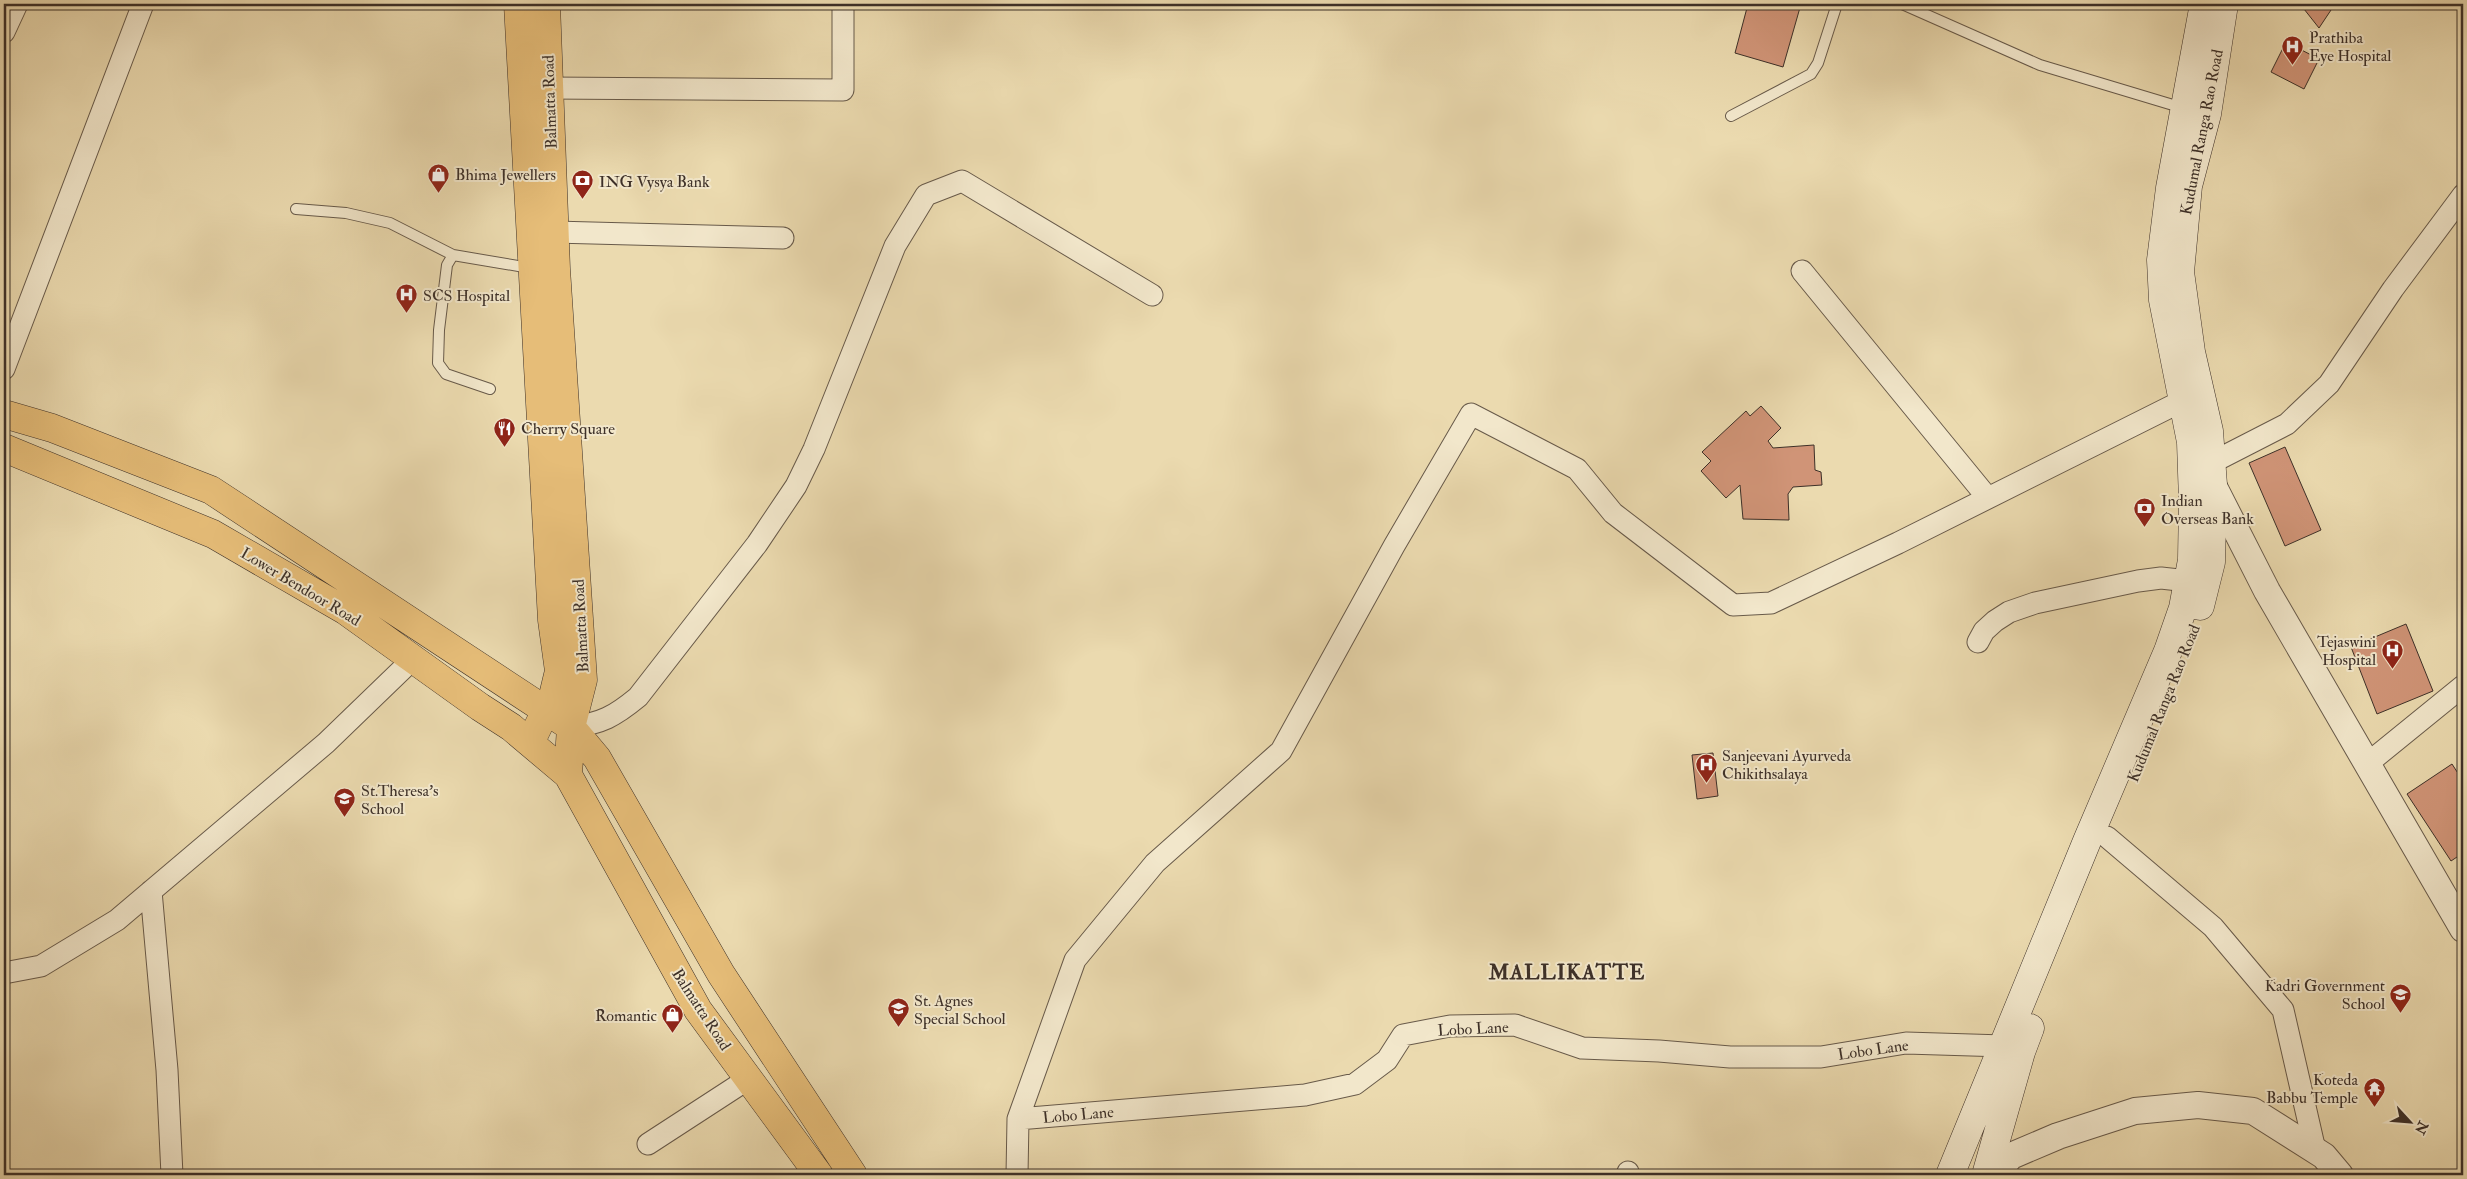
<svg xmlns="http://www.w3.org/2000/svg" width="2467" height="1179" font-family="'IM FELL Double Pica',serif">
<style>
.building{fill:#d09477;stroke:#3d3028}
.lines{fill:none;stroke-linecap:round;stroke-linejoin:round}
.service-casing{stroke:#685a4a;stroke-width:12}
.minor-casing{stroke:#685a4a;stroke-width:23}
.tertiary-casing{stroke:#685a4a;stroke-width:28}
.secondary-casing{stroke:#3d3028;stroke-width:29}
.primary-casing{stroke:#3d3028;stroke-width:29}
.service{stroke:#f2e7cb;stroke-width:10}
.minor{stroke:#f2e7cb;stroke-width:21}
.tertiary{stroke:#f2e7cb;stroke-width:26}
.secondary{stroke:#f2e7cb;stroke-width:28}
.primary{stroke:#e6bd78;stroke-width:28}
.labels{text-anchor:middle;stroke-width:4;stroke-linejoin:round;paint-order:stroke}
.poi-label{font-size:16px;fill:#3d3028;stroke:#f2e7cb;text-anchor:start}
.street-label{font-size:16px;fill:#3d3028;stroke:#f2e7cb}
.district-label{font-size:21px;font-weight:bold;letter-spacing:1px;fill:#3d3028;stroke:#f2e7cb}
</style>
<rect width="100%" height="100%" fill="#ebdaaf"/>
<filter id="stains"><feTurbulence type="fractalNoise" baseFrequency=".004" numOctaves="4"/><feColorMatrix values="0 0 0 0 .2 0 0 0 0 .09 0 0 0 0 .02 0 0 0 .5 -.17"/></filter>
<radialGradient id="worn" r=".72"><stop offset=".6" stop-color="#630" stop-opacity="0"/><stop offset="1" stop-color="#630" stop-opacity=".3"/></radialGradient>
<path class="building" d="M1748 4H1801L1783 67 1735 53Z
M1959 4H1997L1970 7Z
M2288 4H2335L2319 28 2304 9Z
M2286 42 2319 59 2304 89 2271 72Z
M1761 406 1781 428 1768 441 1773 448 1814 445 1815 470 1821 472 1822 485 1793 487 1788 494 1789 520 1743 519 1740 485 1726 498 1701 471 1711 461 1702 452 1746 411 1750 416Z
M2285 447 2321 530 2285 546 2249 463Z
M2406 624 2433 691 2377 714 2351 647Z
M1713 753 1718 796 1697 799 1692 755Z
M2452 764 2463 781V853L2451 861 2407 794Z"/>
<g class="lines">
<defs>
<path id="service" d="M1902 4 2040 65 2183 108
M1731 116 1811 74 1818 63 1837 4
M296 209 346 213 390 223 453 255
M490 389 446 374 438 363 439 330 447 265 453 255 530 268"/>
<path id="minor" d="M4 32 17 4
M548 88 843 90V4
M554 232 783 238
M1802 271 1987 497
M4 369 143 4
M2199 465 2211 463 2287 424 2329 384 2393 289 2463 195
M1978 642 1984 631 1995 621 2009 612 2035 603 2138 581 2161 578 2188 581
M571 727C601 724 615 716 638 697L757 544 796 486 814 449 895 246 926 195 962 181 1152 295
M2367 764 2463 686
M2107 837 2213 927 2283 1010 2315 1150
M151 891 167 1070 172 1175
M4 973 41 966 117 920 326 743 413 659
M1018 1119 1075 960 1155 863 1281 751 1394 546 1471 414 1577 469 1613 513 1733 605 1771 603 1898 543 2184 400
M648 1144 748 1079
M1017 1175 1018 1119 1305 1095 1355 1084 1387 1060 1403 1035 1450 1026 1515 1025 1582 1048 1659 1051 1730 1057H1821L1906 1043 2004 1046
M1627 1175 1628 1172"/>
<path id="tertiary" d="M2205 483 2213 485 2267 591 2463 929
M1995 1175 2011 1156 2058 1136 2135 1111 2198 1105 2253 1111 2324 1156 2340 1175"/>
<path id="secondary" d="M2200 606 2211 562 2213 485 2209 431 2191 352 2180 272 2188 186 2207 114 2224 4
M1950 1175 2087 841 2168 651 2183 608 2192 560 2193 501 2191 442 2163 300 2161 260 2170 188 2204 4
M1986 1175 2021 1052 2030 1028"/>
<path id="primary" d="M518 4 552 620 559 671 553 696 530 743
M546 4 556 269 583 680 571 727 568 775 698 1010 819 1175
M4 414 52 428 211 490 571 727 597 758 721 974 853 1175
M4 448 213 534 346 611 480 707 511 727 568 775"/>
</defs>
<use href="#service" class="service-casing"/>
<use href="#minor" class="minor-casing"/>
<use href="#tertiary" class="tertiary-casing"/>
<use href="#secondary" class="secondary-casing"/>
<use href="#primary" class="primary-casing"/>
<use href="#service" class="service"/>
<use href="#minor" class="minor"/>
<use href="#tertiary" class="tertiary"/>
<use href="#secondary" class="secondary"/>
<use href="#primary" class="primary"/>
</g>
<defs>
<symbol id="hospital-pin" viewBox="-11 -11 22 30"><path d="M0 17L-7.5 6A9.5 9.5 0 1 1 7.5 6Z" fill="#8f2418" stroke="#f2e7cb"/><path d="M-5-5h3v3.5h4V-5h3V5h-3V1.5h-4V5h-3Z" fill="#fff"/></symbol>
<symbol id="shop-pin" viewBox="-11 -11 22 30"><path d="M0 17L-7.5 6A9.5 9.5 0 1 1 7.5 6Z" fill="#8f2418" stroke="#f2e7cb"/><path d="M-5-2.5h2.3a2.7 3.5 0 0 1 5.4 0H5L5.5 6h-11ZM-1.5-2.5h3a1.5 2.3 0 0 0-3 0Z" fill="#fff"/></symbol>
<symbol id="bank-pin" viewBox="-11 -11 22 30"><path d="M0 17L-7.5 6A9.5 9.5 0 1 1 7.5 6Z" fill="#8f2418" stroke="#f2e7cb"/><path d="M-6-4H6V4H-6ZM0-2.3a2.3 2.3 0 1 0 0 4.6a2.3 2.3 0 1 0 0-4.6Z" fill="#fff"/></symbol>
<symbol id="restaurant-pin" viewBox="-11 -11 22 30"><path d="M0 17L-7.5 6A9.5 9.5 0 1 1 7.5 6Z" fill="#8f2418" stroke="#f2e7cb"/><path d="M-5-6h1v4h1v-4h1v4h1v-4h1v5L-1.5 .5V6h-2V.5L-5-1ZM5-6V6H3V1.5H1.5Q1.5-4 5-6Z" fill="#fff"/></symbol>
<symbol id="school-pin" viewBox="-11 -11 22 30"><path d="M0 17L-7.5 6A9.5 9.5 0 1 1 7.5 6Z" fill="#8f2418" stroke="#f2e7cb"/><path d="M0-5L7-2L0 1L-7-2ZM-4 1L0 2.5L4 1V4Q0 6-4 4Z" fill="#fff"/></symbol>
<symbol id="temple-pin" viewBox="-11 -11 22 30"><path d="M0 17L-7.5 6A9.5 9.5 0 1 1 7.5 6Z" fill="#8f2418" stroke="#f2e7cb"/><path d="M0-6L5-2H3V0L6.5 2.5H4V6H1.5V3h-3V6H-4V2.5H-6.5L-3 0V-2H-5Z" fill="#fff"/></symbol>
</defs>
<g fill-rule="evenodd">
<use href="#hospital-pin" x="2280" y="34" width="25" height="34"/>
<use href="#shop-pin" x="426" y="162" width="25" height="34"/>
<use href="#bank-pin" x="570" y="168" width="25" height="34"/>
<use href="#hospital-pin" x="394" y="282" width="25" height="34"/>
<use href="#restaurant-pin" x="492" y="416" width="25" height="34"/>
<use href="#bank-pin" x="2132" y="496" width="25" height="34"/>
<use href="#hospital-pin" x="2380" y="638" width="25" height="34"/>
<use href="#hospital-pin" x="1694" y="752" width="25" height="34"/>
<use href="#school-pin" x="332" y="786" width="25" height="34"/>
<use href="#school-pin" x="2388" y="982" width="25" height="34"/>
<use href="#school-pin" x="886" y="996" width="25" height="34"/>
<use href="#shop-pin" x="660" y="1002" width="25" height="34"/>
<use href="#temple-pin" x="2362" y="1076" width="25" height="34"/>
</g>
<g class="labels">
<g class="poi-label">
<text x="2309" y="43">Prathiba<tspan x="2309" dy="18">Eye Hospital</tspan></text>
<text x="455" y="180">Bhima Jewellers</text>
<text x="599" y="187">ING Vysya Bank</text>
<text x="423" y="301">SCS Hospital</text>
<text x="521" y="434">Cherry Square</text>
<text x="2161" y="506">Indian<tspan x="2161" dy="18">Overseas Bank</tspan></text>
<text x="2376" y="647" text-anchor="end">Tejaswini<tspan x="2376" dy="18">Hospital</tspan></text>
<text x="1722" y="761">Sanjeevani Ayurveda<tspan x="1722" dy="18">Chikithsalaya</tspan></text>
<text x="361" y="796">St.Theresa's<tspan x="361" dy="18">School</tspan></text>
<text x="2385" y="991" text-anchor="end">Kadri Government<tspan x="2385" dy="18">School</tspan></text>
<text x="914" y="1006">St. Agnes<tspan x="914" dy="18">Special School</tspan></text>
<text x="657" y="1021" text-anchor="end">Romantic</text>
<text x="2358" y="1085" text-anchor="end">Koteda<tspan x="2358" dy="18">Babbu Temple</tspan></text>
</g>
<g class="street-label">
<text transform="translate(549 102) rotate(-92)" y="6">Balmatta Road</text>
<text transform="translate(2201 132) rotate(-79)" y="6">Kudumal Ranga Rao Road</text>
<text transform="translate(301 586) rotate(31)" y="6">Lower Bendoor Road</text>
<text transform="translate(580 626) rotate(-93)" y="6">Balmatta Road</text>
<text transform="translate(2163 703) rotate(-68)" y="6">Kudumal Ranga Rao Road</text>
<text transform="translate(702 1009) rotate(57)" y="6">Balmatta Road</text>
<text transform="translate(1473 1028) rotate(-3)" y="6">Lobo Lane</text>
<text transform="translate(1873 1049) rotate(-8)" y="6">Lobo Lane</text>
<text transform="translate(1078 1114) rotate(-5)" y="6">Lobo Lane</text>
</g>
<g class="district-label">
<text x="1567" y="979">MALLIKATTE</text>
</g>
</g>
<rect width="2467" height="1179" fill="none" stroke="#ebdaaf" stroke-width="20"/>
<rect x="5" y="5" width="2457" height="1169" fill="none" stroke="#3d3028" stroke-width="2.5"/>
<rect x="10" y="10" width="2447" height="1159" fill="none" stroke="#3d3028"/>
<g transform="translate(2410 1122) rotate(116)" stroke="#f2e7cb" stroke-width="4" paint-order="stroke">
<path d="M0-4L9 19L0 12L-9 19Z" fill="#3d3028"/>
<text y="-8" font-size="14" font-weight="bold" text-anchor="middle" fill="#3d3028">N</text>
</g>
<rect width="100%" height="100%" filter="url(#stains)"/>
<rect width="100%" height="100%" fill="url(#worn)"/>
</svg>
